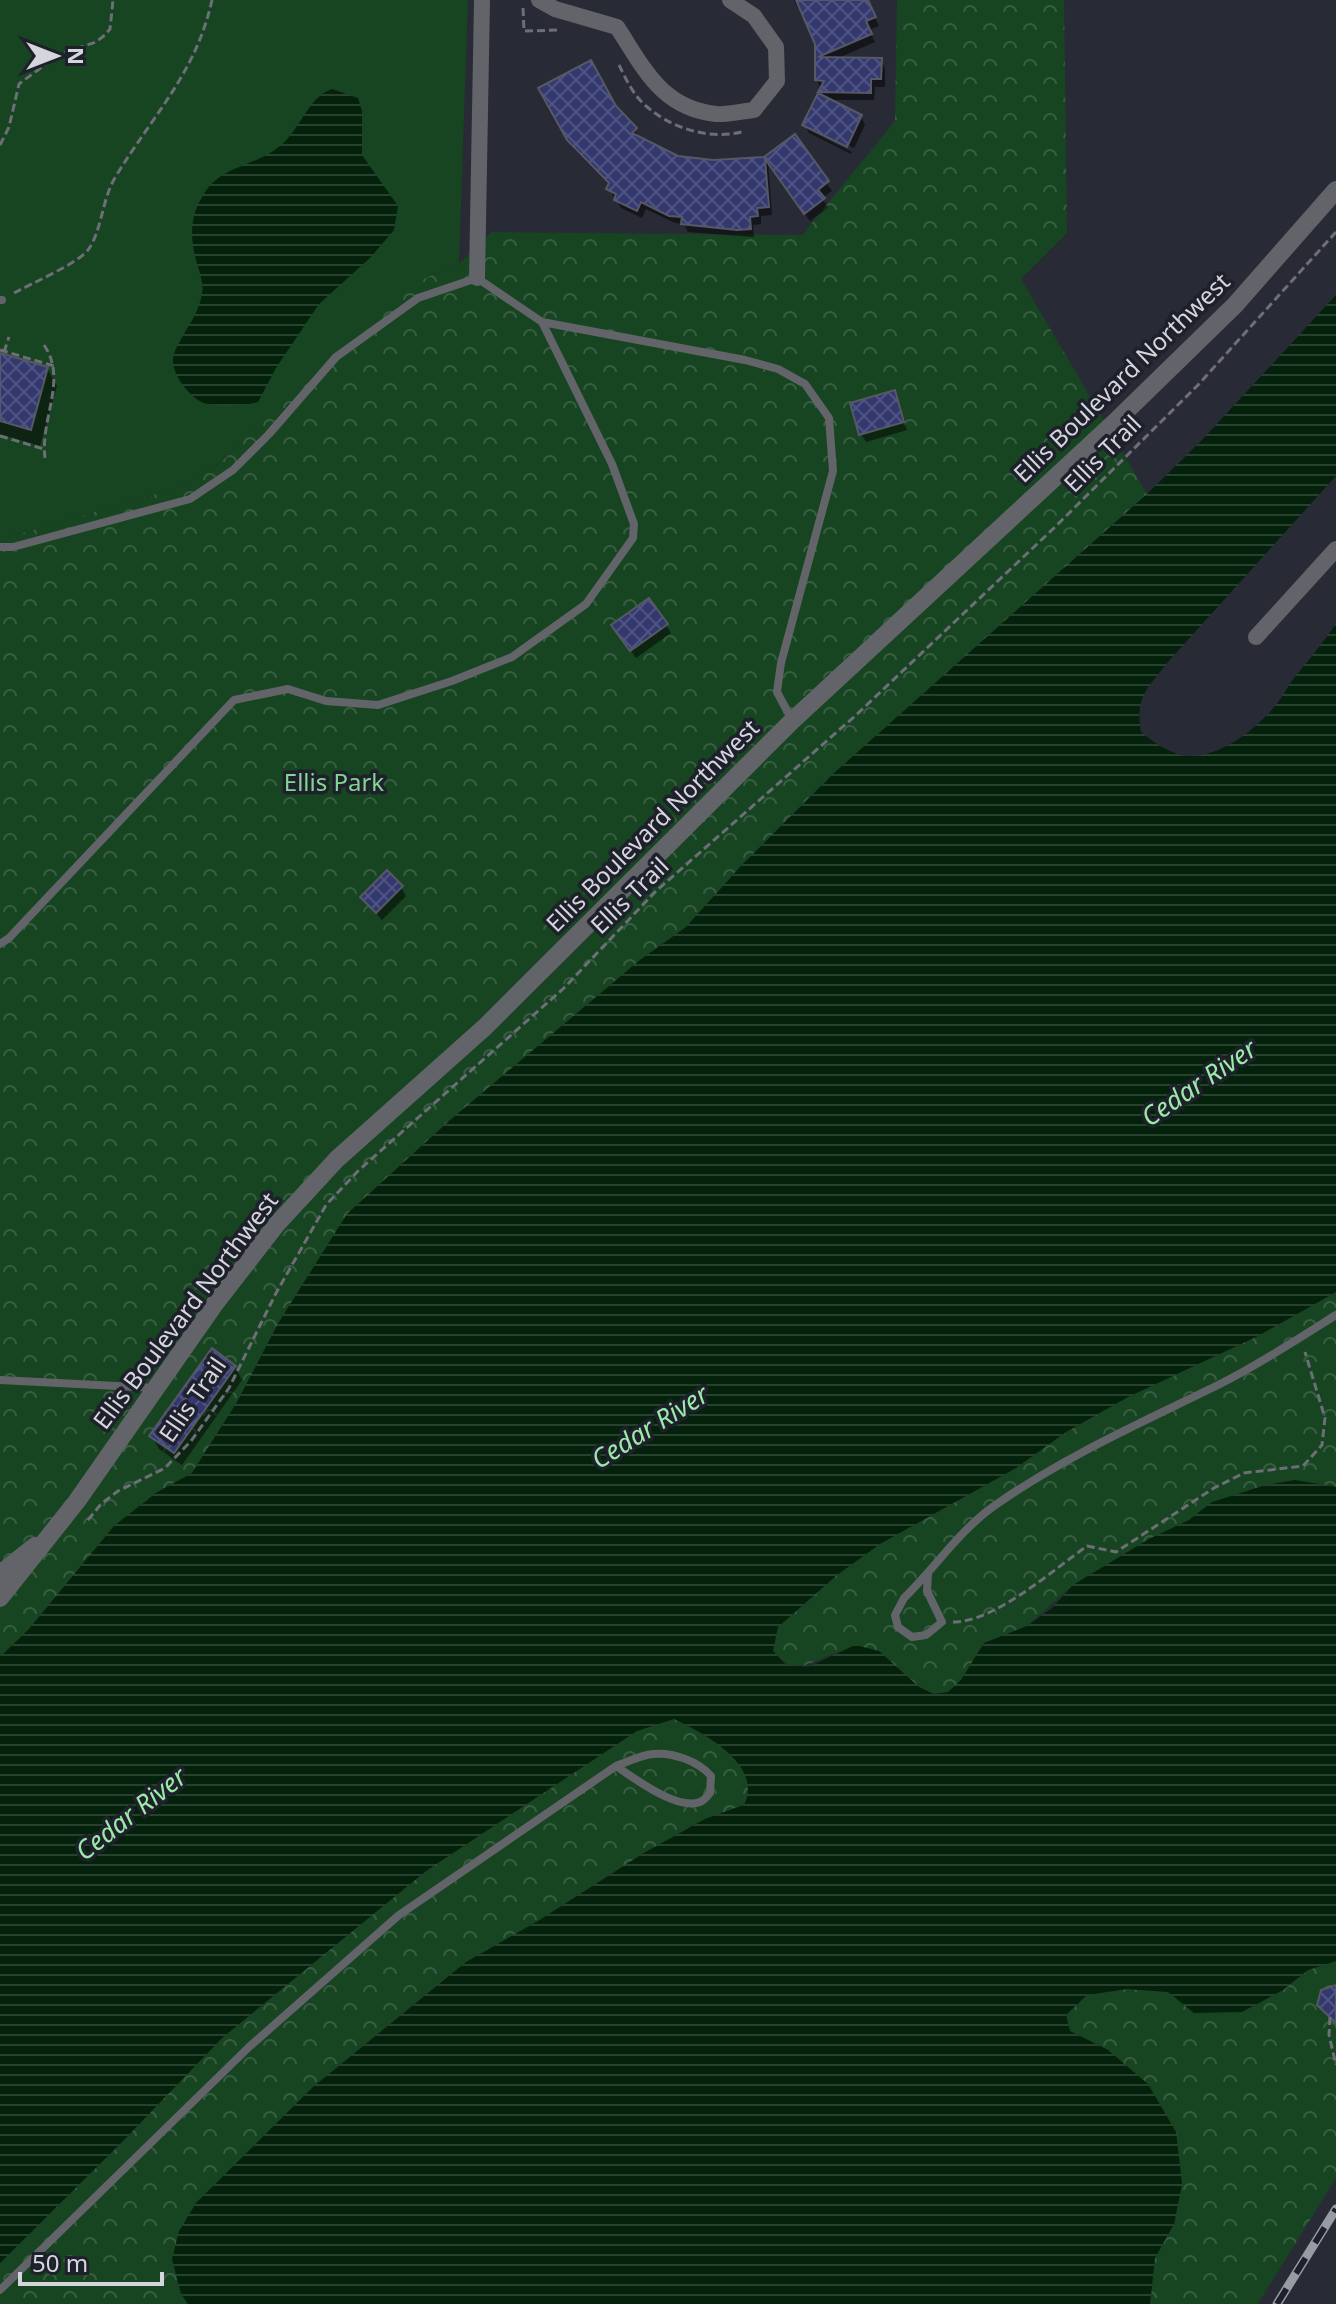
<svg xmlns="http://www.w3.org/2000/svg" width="1336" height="2304" font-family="'Noto Sans',sans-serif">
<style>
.green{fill:#174421}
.park{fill:url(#park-crowns)}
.water{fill:url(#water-rules)}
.shadow{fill:#0007}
.building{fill:url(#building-cross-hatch);stroke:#565864;stroke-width:2}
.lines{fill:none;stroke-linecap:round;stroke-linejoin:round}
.path{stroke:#6d6e78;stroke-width:3;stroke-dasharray:8 4;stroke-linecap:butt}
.service{stroke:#63646a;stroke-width:8}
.minor{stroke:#63646a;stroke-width:16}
.tertiary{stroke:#63646a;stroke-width:18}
.rail-casing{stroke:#999ba4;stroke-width:9}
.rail{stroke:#1e202b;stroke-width:6;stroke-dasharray:18;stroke-linecap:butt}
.labels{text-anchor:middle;stroke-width:7;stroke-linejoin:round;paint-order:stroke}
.street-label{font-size:24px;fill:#d4d5dd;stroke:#1e202b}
.park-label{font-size:24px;fill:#84d591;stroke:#1e202b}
.water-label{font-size:26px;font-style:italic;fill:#9aeba6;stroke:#1e202b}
</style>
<defs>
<pattern id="park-crowns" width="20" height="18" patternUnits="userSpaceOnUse" patternTransform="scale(2)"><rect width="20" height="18" fill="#174421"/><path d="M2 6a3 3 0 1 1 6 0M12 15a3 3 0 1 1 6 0" fill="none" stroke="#385e41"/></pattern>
<pattern id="water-rules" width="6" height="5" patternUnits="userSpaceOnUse" patternTransform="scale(2)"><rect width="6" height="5" fill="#04220b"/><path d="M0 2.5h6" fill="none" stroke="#28412e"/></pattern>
<pattern id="building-cross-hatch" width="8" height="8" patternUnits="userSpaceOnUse" patternTransform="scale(2)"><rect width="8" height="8" fill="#33386f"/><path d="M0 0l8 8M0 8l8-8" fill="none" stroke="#505483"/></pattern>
</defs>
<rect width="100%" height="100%" fill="#282a35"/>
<path class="green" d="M0 0H468L459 264 416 282 263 419 227 457 190 484 13 536 0 537Z"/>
<path class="park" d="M897 0H1064L1067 233 1021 279 1147 494 833 774 741 866 686 927 640 960 449 1121 347 1214 279 1322 237 1402 192 1473 156 1493 114 1526 29 1629 0 1657V537L13 536 190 484 227 457 332 343 370 310 416 282 459 264 492 232 802 235 895 121Z
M1336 1292V1487L1316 1483 1266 1485 1212 1502 1189 1520 1149 1539 1073 1585 1027 1626 984 1643 961 1680 949 1692 934 1694 919 1687 879 1651C865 1652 847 1651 834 1654 804 1663 799 1679 772 1650L778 1627 837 1575 880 1544 1016 1468 1066 1432 1128 1397 1258 1336Z
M674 1719C704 1733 764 1765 744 1805L705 1819 644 1853 538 1921 466 1962 313 2087 196 2203 181 2294 188 2304H0V2263L122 2142 222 2038 426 1871 637 1730Z
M1336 1961V2178L1258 2304H1150L1155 2258 1174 2224 1182 2184 1176 2132 1108 2050 1070 2031 1066 2015 1087 1995 1127 1989 1168 1992 1195 2013 1283 1990 1308 1970Z"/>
<path class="water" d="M332 89 358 98 362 111V155L398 206 394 230 370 258 319 304 276 368 258 402C243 406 219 408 204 403 189 398 168 370 174 354 182 333 198 317 202 294 204 284 200 273 197 264 190 238 189 217 204 194 220 166 257 166 280 146 301 129 307 98 332 89Z
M1336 295V476L1168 662C1147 689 1135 697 1141 732 1155 743 1171 755 1190 756 1224 756 1262 725 1281 698 1285 693 1287 687 1291 682 1306 663 1322 644 1336 624V1292L1258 1336 1128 1397 1066 1432 1016 1468 880 1544 837 1575 778 1627 773 1651 785 1664 808 1667 855 1645 879 1651 919 1687 934 1694 948 1692 961 1680 984 1643 1027 1626 1052 1608 1073 1585 1149 1539 1189 1520 1212 1502 1266 1485 1295 1480 1336 1487V1961L1308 1970 1283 1990 1242 2012 1194 2013 1168 1992 1127 1989 1087 1995 1066 2015 1070 2031 1108 2050 1148 2084 1176 2132 1182 2184 1174 2224 1155 2258 1150 2304H188L181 2294 172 2259 179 2231 196 2203 313 2087 466 1962 538 1921 644 1853 705 1819 744 1805C764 1765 704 1733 674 1719L637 1731 426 1871 222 2038 122 2142 0 2263V1657L29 1629 114 1526 156 1493 192 1473 237 1402 279 1322 347 1214 449 1121 640 960 686 927 741 866 833 774 1147 494 1201 441Z"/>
<path class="shadow" d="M794 0H866L879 26 869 30 875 42 836 59 880 60 885 68V87H875L874 100H827L861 116 865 125 854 148 809 126V130L852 152 851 154 809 133 805 125 824 98 817 80V44Z
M541 88 615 108 640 137 678 158 713 162 765 159 795 137 832 191 822 198 828 208 810 221 768 162 772 215 761 216V224L753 225 754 237 688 232 684 224 675 223 646 209 642 218 621 208 609 189 610 186 574 149Z
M0 355 47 368 57 386 40 446 0 434Z
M894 392 907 430 866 442 861 434Z
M666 625 671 633 636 658 618 633Z
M401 887 406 896 382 920 363 897Z
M235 1367 242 1380 182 1465 159 1449 152 1436Z"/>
<path class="building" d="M796 0H868L876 17 866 21 872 34 818 57 882 58 881 79H871V93L818 92 824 81 815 80V44Z
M591 60 616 106 637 128 632 133 678 156 713 160 764 157 795 134 829 181 818 190 825 198 804 214 765 159 769 207 757 208 758 216 750 217 751 229 737 230 681 224 682 217 669 216 641 202 637 211 614 200 616 194 606 189 609 183 567 140 538 88Z
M818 93 862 115 847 147 802 125Z
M0 353 48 367 31 430 0 421Z
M895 390 904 422 859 435 850 403Z
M649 598 668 624 630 651 611 625Z
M387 870 403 886 376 913 360 897Z
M212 1348 236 1366 174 1453 149 1436Z
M1336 1985V2023L1317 2005 1321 1990Z"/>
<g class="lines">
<path class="path" d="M523 8 524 31 561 30
M619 65C626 79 633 95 646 106 672 129 712 141 745 131
M0 145 9 127 19 84 58 55 96 42 105 35 110 29 113 0
M14 293C32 283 77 264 88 250 102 231 102 198 116 176 153 115 196 73 212 0
M44 345C68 380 40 418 45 458
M0 350 54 366
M4 352 9 337
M0 436 44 449
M88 1520 101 1504 118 1491 165 1468 191 1441 229 1388 275 1295 326 1205 358 1171 564 988 655 892 855 716 1054 528 1198 385 1336 232
M953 1622C995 1622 1053 1570 1087 1546L1116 1552 1214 1488 1244 1473 1303 1466 1322 1445 1325 1418 1305 1352
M1330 2017 1329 2035 1336 2065"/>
<path class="service" d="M0 300H2
M0 547H13L190 499 233 470 269 434 336 357 418 298 477 278 542 322 745 360 778 369 805 384 829 418 833 471 781 663 777 692 792 720
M0 944 9 938 234 700 288 689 326 701 378 705 452 681 512 657 586 604 633 538 634 524 612 464 542 322
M0 1380 156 1388
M928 1574 927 1591 942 1622 926 1635 912 1637 898 1627 895 1615 904 1598C934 1569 960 1530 994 1506 1065 1456 1143 1422 1220 1384 1260 1364 1298 1339 1336 1315
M0 2290 249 2047 399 1915 616 1766C627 1762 641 1755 653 1754 673 1752 698 1761 711 1776L710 1793C707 1796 705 1800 700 1802 677 1811 634 1778 616 1766"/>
<path class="minor" d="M539 0 555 9 617 27C644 68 661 108 716 114 728 115 742 111 754 110L777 81 776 47 754 16 730 0
M477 278 482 0
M1256 637 1336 549"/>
<path class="tertiary" d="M0 1574 35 1546
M0 1598 77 1501 214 1305 276 1225 337 1159 485 1027 792 721 1117 420 1235 305 1336 190"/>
<defs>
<path id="rail" d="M1277 2304 1336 2209"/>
</defs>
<use href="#rail" class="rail-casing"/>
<use href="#rail" class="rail"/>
</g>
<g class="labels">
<g class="street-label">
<text transform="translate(1122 378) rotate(-44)" y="8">Ellis Boulevard Northwest</text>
<text transform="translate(1103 454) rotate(-45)" y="8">Ellis Trail</text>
<text transform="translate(653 826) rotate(-45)" y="8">Ellis Boulevard Northwest</text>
<text transform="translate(630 896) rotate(-44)" y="8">Ellis Trail</text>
<text transform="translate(186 1311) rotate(-53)" y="8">Ellis Boulevard Northwest</text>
<text transform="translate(193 1400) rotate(-55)" y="8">Ellis Trail</text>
</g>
<g class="park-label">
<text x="334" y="791">Ellis Park</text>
</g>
<g class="water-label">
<text transform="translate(1199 1083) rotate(-34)" y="9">Cedar River</text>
<text transform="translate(650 1427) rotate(-32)" y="9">Cedar River</text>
<text transform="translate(131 1814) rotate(-38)" y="9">Cedar River</text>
</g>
</g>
<g transform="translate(56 56) rotate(90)" stroke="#1e202b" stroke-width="6" paint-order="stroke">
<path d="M0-6L14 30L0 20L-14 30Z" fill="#d4d5dd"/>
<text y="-12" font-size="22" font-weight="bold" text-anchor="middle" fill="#d4d5dd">N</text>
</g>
<path d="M20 2272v12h142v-12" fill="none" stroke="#d4d5dd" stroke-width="4"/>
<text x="32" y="2272" font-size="24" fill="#d4d5dd" stroke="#1e202b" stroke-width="6" paint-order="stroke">50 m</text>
</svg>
